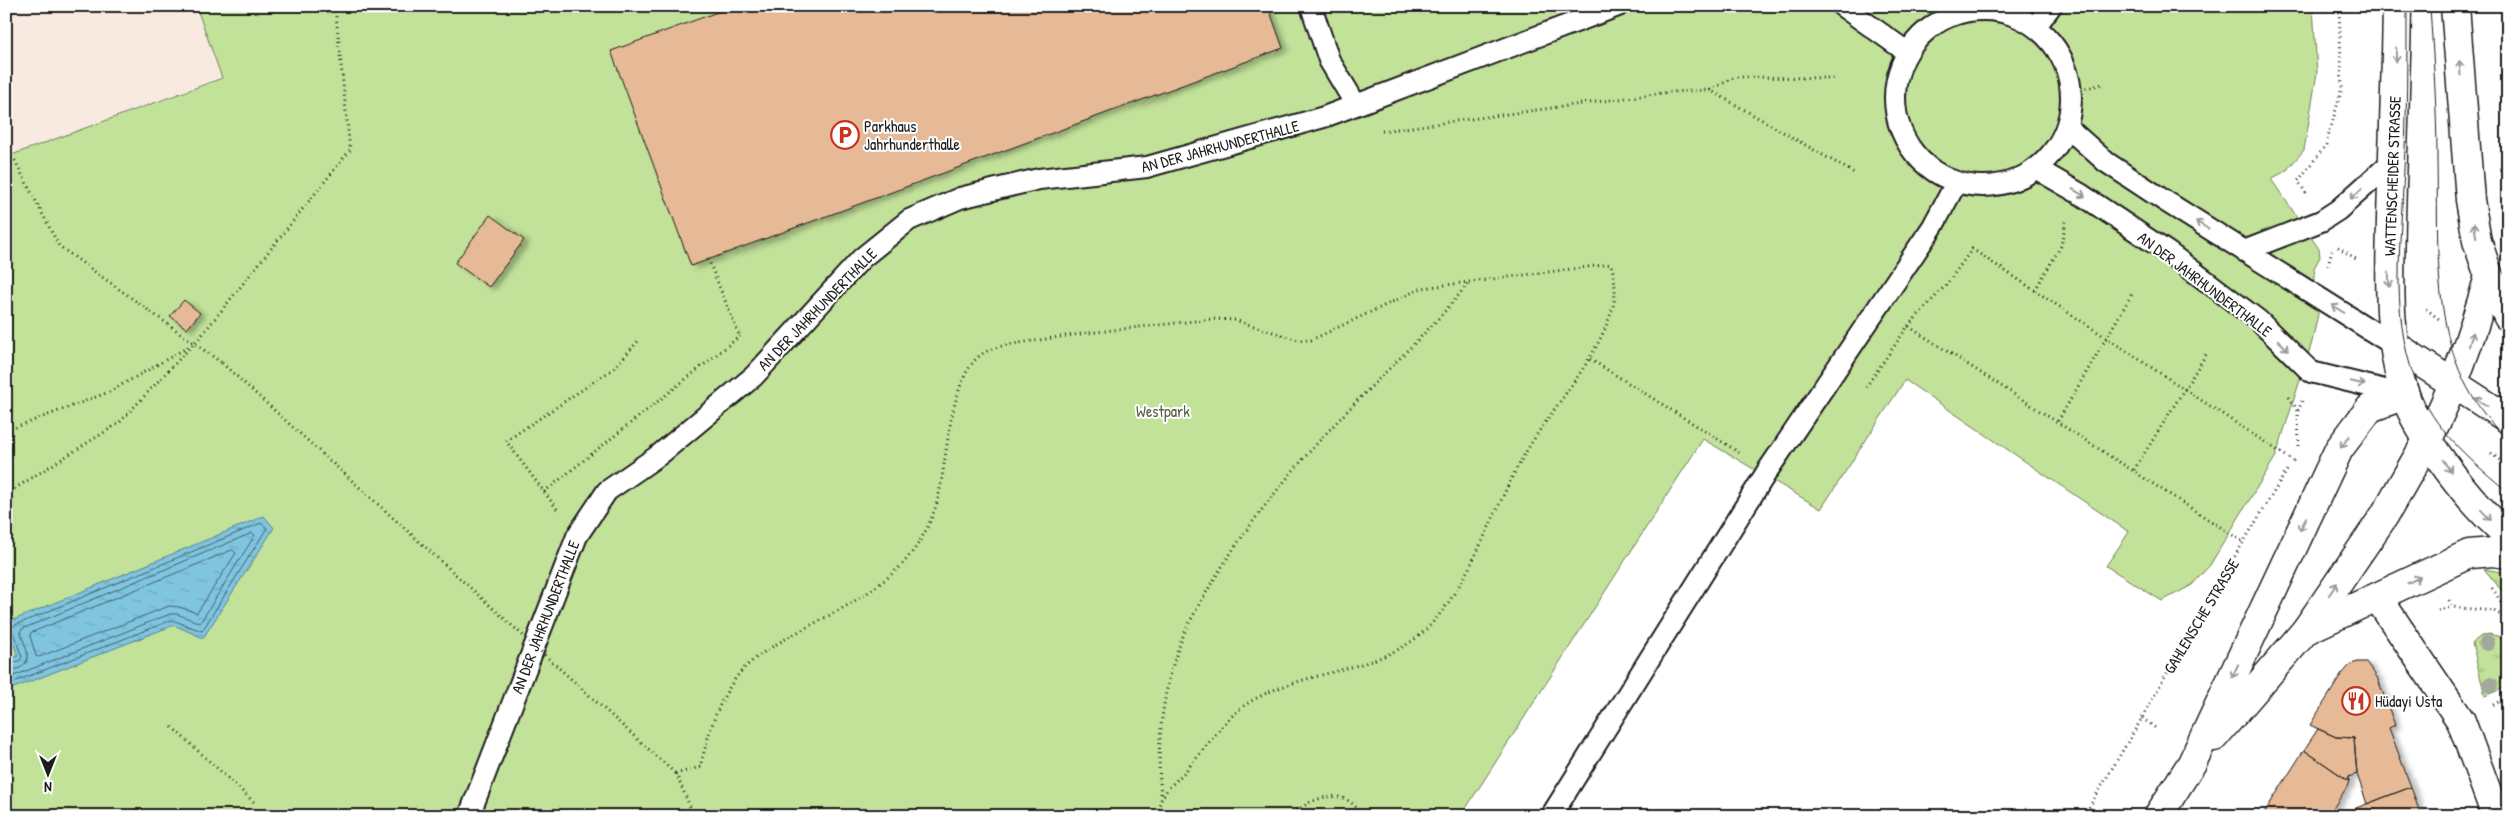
<svg xmlns="http://www.w3.org/2000/svg" width="2514" height="822" font-family="'Patrick Hand',sans-serif">
<style>
.built{fill:#f8eae0}
.grass{fill:url(#grass-tufts);stroke:#6f7e5a}
.green{fill:#c2e199;stroke:#6f7e5a}
.water{fill:url(#water-ripples);stroke:#578192}
.lines{fill:none;stroke-linecap:round;stroke-linejoin:round}
.shore{stroke:#44606a;stroke-width:1}
.building{fill:#e6ba96;stroke:#1c1c1c;filter:url(#shadow)}
.service-casing{stroke:#1c1c1c;stroke-width:24}
.minor-casing{stroke:#1c1c1c;stroke-width:31}
.tertiary-casing{stroke:#1c1c1c;stroke-width:31}
.secondary-casing{stroke:#1c1c1c;stroke-width:31}
.path{stroke:#1c1c1c;stroke-width:3;stroke-dasharray:1 4;stroke-linecap:butt}
.service{stroke:#fff;stroke-width:20}
.minor{stroke:#fff;stroke-width:28}
.tertiary{stroke:#fff;stroke-width:28}
.secondary{stroke:#fff;stroke-width:28}
.tram{stroke:#1c1c1c;stroke-width:1}
.path-bridge{stroke:#1c1c1c;stroke-width:3;stroke-dasharray:1 4;stroke-linecap:butt}
.tree{fill:#a2a89a}
.oneway{stroke:#999}
.labels{text-anchor:middle;stroke-width:4;stroke-linejoin:round;paint-order:stroke}
.poi-label{font-size:16px;fill:#1c1c1c;stroke:#fff;text-anchor:start}
.street-label{font-size:16px;fill:#1c1c1c;stroke:#fff}
.park-label{font-size:16px;fill:#566148;stroke:#fff}
</style>
<defs>
<pattern id="grass-tufts" width="24" height="20" patternUnits="userSpaceOnUse" patternTransform="scale(1.25)"><rect width="24" height="20" fill="#c2e199"/><path d="M3 7l-1-3M5 7V3M7 7l1-3M15 17l-1-3M17 17v-4M19 17l1-3" fill="none" stroke="#a6c083"/></pattern>
<pattern id="water-ripples" width="26" height="14" patternUnits="userSpaceOnUse" patternTransform="scale(1.25)"><rect width="26" height="14" fill="#7fc5e0"/><path d="M2 4q2-2 4 0t4 0M15 11q2-2 4 0t4 0" fill="none" stroke="#6da9c0"/></pattern>
<filter id="shadow"><feDropShadow dx="5.5" dy="3" stdDeviation="2.5" flood-color="#0004"/></filter>
</defs>
<rect width="100%" height="100%" fill="#fff"/>
<filter id="ink" filterUnits="userSpaceOnUse"><feTurbulence type="fractalNoise" baseFrequency=".02" numOctaves="2"/><feDisplacementMap in="SourceGraphic" scale="10" xChannelSelector="R" yChannelSelector="G"/><feConvolveMatrix kernelMatrix="1 2 1 2 8 2 1 2 1" color-interpolation-filters="sRGB"/></filter>
<g filter="url(#ink)">
<path class="built" d="M6 6H196L221 77 6 157Z"/>
<path class="grass" d="M2484 569 2508 573V598Z
M2489 634 2505 638 2503 647 2508 648V686L2485 696 2472 643 2481 636Z"/>
<path class="green" d="M196 6H2313L2317 73 2304 150 2286 171 2271 179 2319 249 2320 257 2314 268 2318 314 2312 342 2276 456 2210 565 2192 585 2162 601 2106 566 2129 532 1905 380 1821 509 1703 439 1461 816H6V157L222 78Z"/>
<path class="water" d="M264 516 274 528 203 638 174 625 6 691V661L18 656 6 623Z"/>
<g class="lines">
<path class="shore" d="M233 550 236 553 197 613 179 607 169 606 39 657 36 656 30 636 31 633Z
M6 665 19 661 22 657 12 629 13 626 261 523 267 528 202 631 172 620 6 685
M6 671C36 669 28 651 20 632L22 629 252 533 255 535 200 623 177 614H170L6 679"/>
</g>
<path class="building" d="M734 6H1268L1283 48 691 266 611 51Z
M2502 12H2508V88Z
M490 215 524 240 489 287 455 263Z
M184 300 200 313 187 329 170 316Z
M2358 662H2366L2377 677 2395 725 2389 728 2411 787 2367 804 2357 774 2354 738 2336 737 2310 725 2342 674 2351 664Z
M2318 729 2336 737 2354 738 2357 774 2348 777 2349 781 2304 750Z
M2304 750 2349 781 2347 787 2328 816H2262Z
M2411 787 2421 816H2355L2356 808Z"/>
<g class="lines">
<defs>
<path id="service" d="M1311 6 1329 60 1356 105
M1842 6 1907 52
M1895 98a88 88 0 1 1 176 0a88 88 0 1 1-176 0Z
M2036 26 2051 6
M2067 127 2106 162 2162 199 2394 345
M2037 169 2082 195 2169 253 2258 320 2311 372 2405 395
M2244 251 2321 221 2338 210 2393 161
M469 816 577 536 607 491 659 455 754 376 862 258 909 220 960 198 1001 188 1039 179 1147 167 1324 117 1618 6
M1551 816 1768 470 1933 226 1956 183"/>
<path id="minor" d="M2378 598 2461 721 2496 816"/>
<path id="tertiary" d="M2214 737 2306 630 2384 516 2428 439
M2158 816 2192 763 2339 449 2370 408 2405 395"/>
<path id="secondary" d="M2397 6C2396 77 2393 148 2391 219 2390 277 2387 336 2404 392 2417 435 2473 507 2508 535
M2455 6 2470 200 2477 241 2489 276 2508 317
M2394 345 2508 419
M2428 439C2455 386 2473 333 2489 276
M2306 630 2469 554 2493 552 2508 554"/>
</defs>
<use href="#service" class="service-casing"/>
<use href="#minor" class="minor-casing"/>
<use href="#tertiary" class="tertiary-casing"/>
<use href="#secondary" class="secondary-casing"/>
<path class="path" d="M1710 90 1735 77 1833 78
M2071 92 2103 84
M1382 131 1670 92 1710 90 1854 173
M6 162 14 159 59 246 222 363
M2306 193 2298 181 2326 145 2342 88 2339 6
M2338 247 2356 259
M708 259 740 337
M2328 265 2332 250
M2035 290 2061 246 2066 221
M2426 309 2439 319
M1908 326 1947 284 1972 249 2295 462
M1590 359 1740 453
M1866 387 1908 326 2245 543
M2289 397 2298 411
M2058 421 2132 294
M6 431 109 392 190 346
M2299 446 2298 411 2302 401
M2491 453 2508 467
M2134 470 2207 353
M544 492 740 336
M6 494 119 423 201 336 350 150 335 6
M557 509 506 441 613 369 639 340
M2492 588 2508 612
M2449 600 2452 607 2494 611 2508 619
M2438 610 2452 607
M2493 705 2508 697
M2142 718 2157 729
M172 727 255 803
M1161 794C1156 747 1162 697 1177 652 1184 631 1196 610 1207 591 1248 521 1301 458 1357 401 1395 362 1436 325 1469 282
M694 816 676 774 700 767C708 737 715 708 733 682 748 659 773 646 796 633 839 610 891 586 918 544 927 530 936 510 939 494 947 459 950 375 982 354 996 345 1018 343 1034 341 1093 331 1153 326 1212 319L1235 320 1298 340H1311L1422 288 1611 264C1616 282 1617 298 1610 316 1591 369 1549 410 1522 459 1492 511 1467 594 1421 634 1377 672 1307 670 1255 699 1227 714 1210 743 1189 767 1175 784 1158 791 1158 816
M1288 816C1312 799 1343 782 1362 816
M2084 816 2142 718 2195 622 2289 467"/>
<use href="#service" class="service"/>
<use href="#minor" class="minor"/>
<use href="#tertiary" class="tertiary"/>
<use href="#secondary" class="secondary"/>
<path class="tram" d="M2407 6C2407 61 2407 115 2404 169 2401 245 2388 323 2421 394 2439 435 2475 464 2508 492
M2430 6C2433 57 2437 108 2437 158 2439 258 2427 366 2508 440"/>
<path class="path-bridge" d="M222 363 676 774"/>
</g>
<g class="tree">
<circle cx="2487" cy="643" r="8"/>
<circle cx="2490" cy="685" r="8"/>
</g>
<defs><path id="oneway-shaft" d="M-6 0H5M1.5-3L5.5 0L1.5 3" fill="none" stroke-width="1.6" stroke-linecap="round" stroke-linejoin="round" transform="scale(1.25)"/></defs>
<g class="oneway">
<use href="#oneway-shaft" transform="translate(2396 55) rotate(91)"/>
<use href="#oneway-shaft" transform="translate(2460 68) rotate(-94)"/>
<use href="#oneway-shaft" transform="translate(2079 193) rotate(31)"/>
<use href="#oneway-shaft" transform="translate(2356 194) rotate(138)"/>
<use href="#oneway-shaft" transform="translate(2202 225) rotate(-148)"/>
<use href="#oneway-shaft" transform="translate(2475 230) rotate(-100)"/>
<use href="#oneway-shaft" transform="translate(2389 280) rotate(89)"/>
<use href="#oneway-shaft" transform="translate(2338 309) rotate(-148)"/>
<use href="#oneway-shaft" transform="translate(2471 339) rotate(-74)"/>
<use href="#oneway-shaft" transform="translate(2283 345) rotate(45)"/>
<use href="#oneway-shaft" transform="translate(2358 383) rotate(14)"/>
<use href="#oneway-shaft" transform="translate(2481 402) rotate(-148)"/>
<use href="#oneway-shaft" transform="translate(2345 442) rotate(127)"/>
<use href="#oneway-shaft" transform="translate(2447 466) rotate(56)"/>
<use href="#oneway-shaft" transform="translate(2486 515) rotate(46)"/>
<use href="#oneway-shaft" transform="translate(2303 524) rotate(115)"/>
<use href="#oneway-shaft" transform="translate(2414 580) rotate(-27)"/>
<use href="#oneway-shaft" transform="translate(2333 589) rotate(-56)"/>
<use href="#oneway-shaft" transform="translate(2235 671) rotate(115)"/>
</g>
</g>
<defs>
<symbol id="parking-ring" viewBox="-11 -11 22 22"><circle r="9.5" fill="#fff" stroke="#c8321e" stroke-width="1.5"/><path d="M-3.5-5.5H1a3.5 3.5 0 0 1 0 7H-1V5.5H-3.5ZM-1-3.4V-.6H.8a1.4 1.4 0 0 0 0-2.8Z" fill="#c8321e"/></symbol>
<symbol id="restaurant-ring" viewBox="-11 -11 22 22"><circle r="9.5" fill="#fff" stroke="#c8321e" stroke-width="1.5"/><path d="M-5-6h1v4h1v-4h1v4h1v-4h1v5L-1.5 .5V6h-2V.5L-5-1ZM5-6V6H3V1.5H1.5Q1.5-4 5-6Z" fill="#c8321e"/></symbol>
</defs>
<g fill-rule="evenodd">
<use href="#parking-ring" x="829" y="119" width="32" height="32"/>
<use href="#restaurant-ring" x="2340" y="685" width="32" height="32"/>
</g>
<g class="labels">
<g class="poi-label">
<text x="864" y="132">Parkhaus<tspan x="864" dy="18">Jahrhunderthalle</tspan></text>
<text x="2375" y="707">Hüdayi Usta</text>
</g>
<g class="street-label">
<text transform="translate(1220 146) rotate(-15)" y="6">AN DER JAHRHUNDERTHALLE</text>
<text transform="translate(2392 176) rotate(-88)" y="6">WATTENSCHEIDER STRASSE</text>
<text transform="translate(2205 284) rotate(37)" y="6">AN DER JAHRHUNDERTHALLE</text>
<text transform="translate(817 309) rotate(-46)" y="6">AN DER JAHRHUNDERTHALLE</text>
<text transform="translate(2201 616) rotate(-59)" y="6">GAHLENSCHE STRASSE</text>
<text transform="translate(545 617) rotate(-69)" y="6">AN DER JAHRHUNDERTHALLE</text>
</g>
<g class="park-label">
<text x="1163" y="417">Westpark</text>
</g>
</g>
<rect width="2514" height="822" fill="none" stroke="#fff" stroke-width="25"/>
<rect x="12" y="12" width="2489" height="797" fill="none" stroke="#1c1c1c" stroke-width="2" filter="url(#ink)"/>
<g transform="translate(48 774) rotate(180)" stroke="#ffffff" stroke-width="4" paint-order="stroke">
<path d="M0-4L9 19L0 12L-9 19Z" fill="#1c1c1c"/>
<text y="-8" font-size="14" font-weight="bold" text-anchor="middle" fill="#1c1c1c">N</text>
</g>
</svg>
